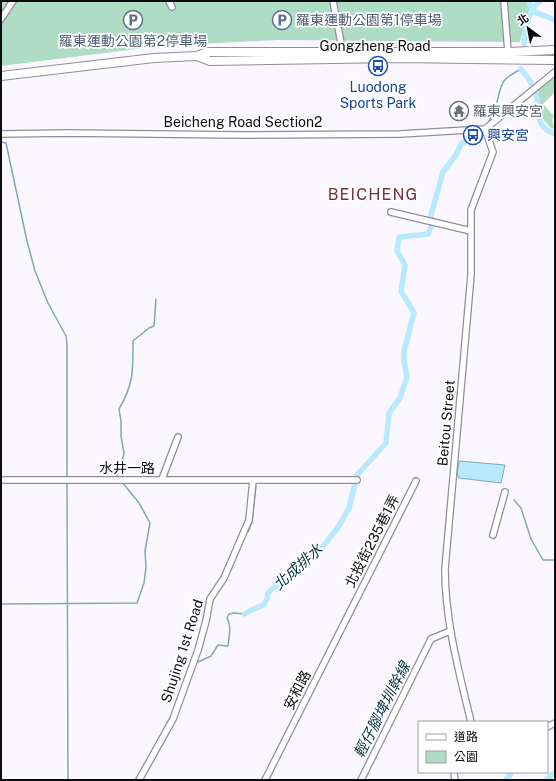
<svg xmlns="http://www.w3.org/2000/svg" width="556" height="781" font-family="'Public Sans','Noto Sans TC',sans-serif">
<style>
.green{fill:#afdcc4}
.water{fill:#b8e9ff;stroke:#85a7b7}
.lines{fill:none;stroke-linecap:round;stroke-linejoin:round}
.stream{stroke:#85a7b7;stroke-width:1.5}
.canal{stroke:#b8e9ff;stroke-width:5.5}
.street-casing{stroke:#918e96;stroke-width:8}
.secondary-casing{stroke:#918e96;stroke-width:10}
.street{stroke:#fff;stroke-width:5.5}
.secondary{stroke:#fff;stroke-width:8}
.labels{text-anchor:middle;stroke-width:3.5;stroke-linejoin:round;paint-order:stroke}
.service-label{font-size:14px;fill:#4e5e75;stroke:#fff;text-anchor:start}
.street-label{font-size:14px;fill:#0d0c0f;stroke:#fff}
.transit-label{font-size:14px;fill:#164399;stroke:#fff}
.worship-label{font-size:14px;fill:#5b616d;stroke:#fff;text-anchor:start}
.water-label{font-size:15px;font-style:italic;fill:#083443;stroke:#fff}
.quarter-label{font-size:16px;letter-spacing:1px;fill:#773034;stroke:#fff}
</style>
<rect width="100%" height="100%" fill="#faf7ff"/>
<path class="green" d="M1 1H529C533 11 522 30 520 42L278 40 160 46 1 66Z
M555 78V92L543 104 554 116 552 120 554 128 552 129 543 119 538 90 551 80Z"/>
<path class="water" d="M459 461 505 465 501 483 459 478 457 474Z"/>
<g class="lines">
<path class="stream" d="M497 102C502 81 501 80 521 69
M489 121 492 115
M1 142 6 143 27 241 35 271 48 303 66 336 67 344V476
M118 478 114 469 115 466 122 463 124 453 121 436V421L119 409C134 384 133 369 133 341L149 328 154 326 156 299
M67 483 68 780
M514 500 521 508 531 539 543 560H555
M248 532 252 522 256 486
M1 604 137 603 144 583 146 567 145 551 150 523 139 503 122 482
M198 662 211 656 218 645 228 646C229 636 232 626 227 618L229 614 234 613 245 614"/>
<path class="canal" d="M529 1 532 11 555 20
M524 44C525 30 528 10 540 1
M521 69C527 77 534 84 536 94 541 111 533 126 555 134
M245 614C257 604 266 611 268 593L274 587 280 586 284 582 301 563 317 554 339 526 349 508 357 475 386 443 389 413 400 398 407 377 404 361V351L414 313 401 291 405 265 397 251 399 237 428 234 432 225 431 215 443 172 456 155 461 144 479 134
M506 780 512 772
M546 780 551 775 555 773"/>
<defs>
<path id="street" d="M169 1 172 7
M333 1 341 43 342 55
M504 1 508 52
M1 19 13 1
M1 134 68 133 240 135 400 134 485 129 555 72
M391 212 471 231
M162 479 178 437
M1 480H357
M493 535 505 492
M471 722C459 672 445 621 445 569L471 275V210L493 152 485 129
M547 727 555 723
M454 772 455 780
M139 780 173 719 198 650 206 621 210 599 224 578 249 520 253 480
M265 780 416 481
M361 780 431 639 450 631"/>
<path id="secondary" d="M197 56 210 61 397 58 555 60
M1 76 154 58 197 56 207 52H508L555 50"/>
</defs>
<use href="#street" class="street-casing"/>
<use href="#secondary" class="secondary-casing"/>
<use href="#street" class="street"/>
<use href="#secondary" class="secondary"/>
</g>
<defs>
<symbol id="parking-ring" viewBox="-11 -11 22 22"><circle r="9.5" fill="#fff" stroke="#5c6f8a" stroke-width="1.5"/><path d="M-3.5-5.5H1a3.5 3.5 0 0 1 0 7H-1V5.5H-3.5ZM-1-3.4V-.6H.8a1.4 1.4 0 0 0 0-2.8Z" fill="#5c6f8a"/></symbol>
<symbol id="bus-ring" viewBox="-11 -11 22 22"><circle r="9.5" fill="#fff" stroke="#1a4fb4" stroke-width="1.5"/><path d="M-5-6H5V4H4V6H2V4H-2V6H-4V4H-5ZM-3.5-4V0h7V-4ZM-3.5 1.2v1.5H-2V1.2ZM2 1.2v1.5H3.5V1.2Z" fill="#1a4fb4"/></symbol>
<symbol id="temple-ring" viewBox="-11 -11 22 22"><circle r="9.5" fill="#fff" stroke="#6b7280" stroke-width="1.5"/><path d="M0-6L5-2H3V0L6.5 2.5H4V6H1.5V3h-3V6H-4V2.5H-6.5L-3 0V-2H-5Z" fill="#6b7280"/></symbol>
</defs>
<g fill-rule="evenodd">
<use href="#parking-ring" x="122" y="9" width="22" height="22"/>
<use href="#parking-ring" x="271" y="9" width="22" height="22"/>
<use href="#bus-ring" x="367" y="55" width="22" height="22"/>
<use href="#temple-ring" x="448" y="100" width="22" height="22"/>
<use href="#bus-ring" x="462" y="124" width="22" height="22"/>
</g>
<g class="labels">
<g class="service-label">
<text x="296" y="25">羅東運動公園第1停車場</text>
<text x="133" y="46" text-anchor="middle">羅東運動公園第2停車場</text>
</g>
<g class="street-label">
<text x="375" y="51">Gongzheng Road</text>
<text x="243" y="127">Beicheng Road Section2</text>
<text transform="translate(446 423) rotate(-85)" y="5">Beitou Street</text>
<text x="127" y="473">水井一路</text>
<text transform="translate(372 541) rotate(-63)" y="5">北投街235巷1弄</text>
<text transform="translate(182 651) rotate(-72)" y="5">Shujing 1st Road</text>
<text transform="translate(297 690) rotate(-63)" y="5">安和路</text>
</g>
<g class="transit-label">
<text x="378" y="92">Luodong<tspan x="378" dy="16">Sports Park</tspan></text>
<text x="487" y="140" text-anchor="start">興安宮</text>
</g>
<g class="worship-label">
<text x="473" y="116">羅東興安宮</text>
</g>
<g class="water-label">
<text transform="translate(298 567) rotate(-42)" y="5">北成排水</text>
<text transform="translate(382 710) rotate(-63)" y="5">輕仔腳埤圳幹線</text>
</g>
<g class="quarter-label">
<text x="373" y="200">BEICHENG</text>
</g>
</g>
<rect width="556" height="781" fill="none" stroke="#0d0c0f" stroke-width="4"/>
<rect x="418" y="721" width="130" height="52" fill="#ffffff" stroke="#9e9e9f"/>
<rect x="426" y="734" width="20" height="6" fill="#ffffff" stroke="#9e9e9f"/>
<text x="454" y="741" font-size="12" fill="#0d0c0f">道路</text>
<rect x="426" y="751" width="20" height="12" fill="#afdcc4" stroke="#9e9e9f"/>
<text x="454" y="761" font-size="12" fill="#0d0c0f">公園</text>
<g transform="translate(528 28) rotate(328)" stroke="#ffffff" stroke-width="3" paint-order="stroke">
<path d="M0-3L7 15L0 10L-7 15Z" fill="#0d0c0f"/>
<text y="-6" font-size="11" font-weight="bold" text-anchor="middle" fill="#0d0c0f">北</text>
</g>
</svg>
